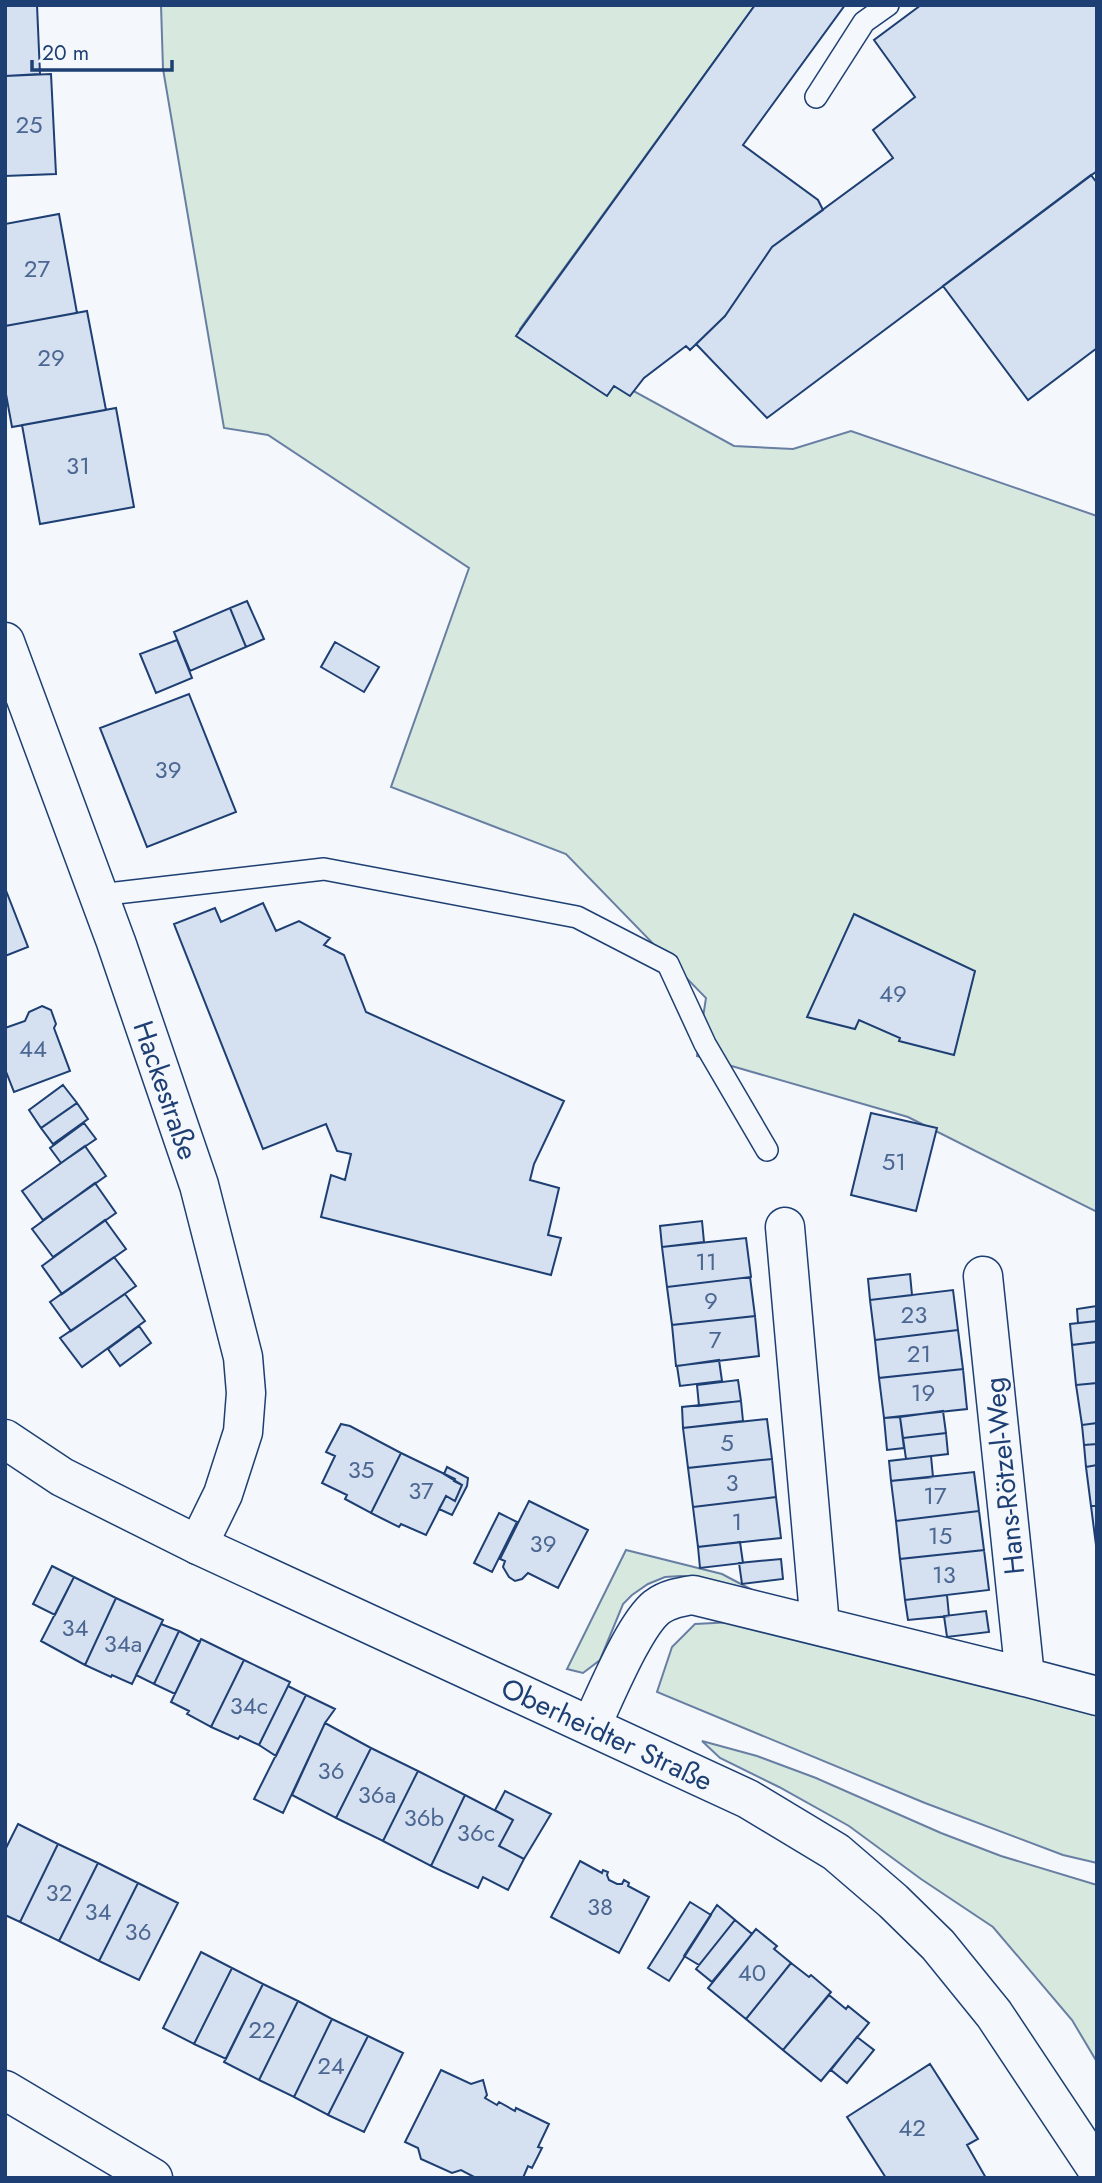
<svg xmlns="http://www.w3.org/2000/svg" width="1102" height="2183" font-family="Jost,sans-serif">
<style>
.green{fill:#d7e8df;stroke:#687fa3;stroke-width:2}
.building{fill:#d5e0f0;stroke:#1d3f73;stroke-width:2}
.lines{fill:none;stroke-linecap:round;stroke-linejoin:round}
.service-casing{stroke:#1d3f73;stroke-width:24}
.minor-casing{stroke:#1d3f73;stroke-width:41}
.tertiary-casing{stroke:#1d3f73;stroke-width:41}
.service{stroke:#f4f7fb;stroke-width:21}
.minor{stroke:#f4f7fb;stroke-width:38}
.tertiary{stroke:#f4f7fb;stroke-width:38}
.labels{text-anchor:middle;stroke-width:5;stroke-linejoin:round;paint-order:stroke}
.number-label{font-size:24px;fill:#4b6792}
.street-label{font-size:28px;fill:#1d3f73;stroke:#f4f7fb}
</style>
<rect width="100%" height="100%" fill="#f4f7fb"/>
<path class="green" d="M161 5H755L520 329 734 446 793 449 851 431 1097 516V1212L908 1117 697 1056 706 998 566 854 391 787 469 568 268 435 224 428 163 69Z
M626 1550 722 1574 758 1593 699 1577 681 1576 665 1577 648 1584 632 1595 623 1604 600 1660 583 1673 567 1669Z
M733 1622 1097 1713V1863L1063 1855 925 1803 657 1692 672 1647 695 1624Z
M702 1741 757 1756 816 1778 941 1833 1001 1856 1097 1885V2062L1072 2020 993 1927 921 1879 849 1826 779 1787 720 1758Z"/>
<path class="building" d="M5 5H37L40 74 5 76Z
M755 5H845L743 145 818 200 823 210 772 247 725 316 690 350 686 346 644 378 630 396 614 386 607 396 516 336Z
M921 5H1097V171L767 418 696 344 725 316 772 247 893 158 873 130 915 97 874 40Z
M51 74 56 174 5 176V76Z
M1091 175 1097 183V348L1028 400 943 286Z
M59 214 77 313 5 326V224Z
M87 311 106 410 12 427 5 389V326Z
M116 408 134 507 40 524 22 425Z
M247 601 264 639 246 647 230 608Z
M230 608 246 647 190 671 174 632Z
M177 640 192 678 156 693 140 654Z
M335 642 379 667 364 692 321 667Z
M189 694 236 812 147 847 100 728Z
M5 888 28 947 5 956Z
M263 903 276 931 299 921 330 938 324 945 344 955 366 1012 564 1101 534 1164 530 1180 559 1188 548 1235 561 1238 551 1275 321 1217 331 1175 345 1180 351 1154 337 1151 326 1124 263 1149 174 924 215 908 221 922Z
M854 914 975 971 954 1055 899 1041 900 1038 859 1020 855 1029 807 1017Z
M42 1006 51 1010 56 1024 54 1028 70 1071 14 1092 5 1069V1028L25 1021 29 1012Z
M63 1085 77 1103 41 1128 29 1110Z
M77 1103 88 1119 53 1144 41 1128Z
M871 1113 937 1128 916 1211 851 1195Z
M84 1123 96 1139 61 1163 50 1148Z
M85 1146 106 1176 43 1220 22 1191Z
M95 1183 116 1213 53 1257 32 1229Z
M105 1220 126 1249 62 1294 42 1266Z
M702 1221 704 1242 662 1247 660 1226Z
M746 1238 751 1277 667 1287 662 1247Z
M114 1257 136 1286 71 1331 50 1302Z
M910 1274 912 1295 870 1300 868 1279Z
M750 1277 755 1316 672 1325 667 1287Z
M953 1290 958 1330 875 1340 870 1300Z
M125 1294 145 1321 82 1367 60 1338Z
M1097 1306V1321L1078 1323 1077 1309Z
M755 1316 759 1356 676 1366 672 1325Z
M1097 1321V1342L1072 1345 1070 1324Z
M139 1326 151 1343 120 1366 108 1349Z
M958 1330 963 1369 879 1378 875 1340Z
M1097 1342V1383L1076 1385 1072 1345Z
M719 1360 722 1381 680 1386 677 1366Z
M963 1369 967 1409 884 1418 879 1378Z
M738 1380 741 1401 699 1406 697 1385Z
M1097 1383V1423L1082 1425 1076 1385Z
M741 1401 743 1421 683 1428 682 1407Z
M943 1411 946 1433 903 1438 900 1417Z
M900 1417 904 1448 887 1450 884 1418Z
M767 1419 772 1459 688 1468 683 1428Z
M1097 1423V1444L1084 1445 1082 1425Z
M341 1424 350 1426 401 1453 371 1513 345 1499 347 1495 322 1483 335 1456 326 1452Z
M946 1433 948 1454 906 1459 903 1438Z
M1097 1444V1465L1086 1467 1084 1445Z
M401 1453 455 1479 454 1481 462 1485 455 1501 446 1496 426 1535 401 1524 399 1527 371 1513Z
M931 1456 933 1477 891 1481 889 1461Z
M772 1459 776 1497 693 1507 688 1468Z
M1097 1465V1506H1091L1086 1467Z
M447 1467 468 1478 467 1486 452 1515 439 1509 446 1496 455 1501 462 1485 444 1474Z
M974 1472 979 1511 896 1521 891 1481Z
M776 1497 781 1538 698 1547 693 1507Z
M529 1501 588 1530 558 1588 528 1573 522 1579 515 1581 509 1577 503 1567 505 1561 500 1559Z
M1091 1506H1097V1545H1096Z
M979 1511 984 1550 900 1559 896 1521Z
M499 1513 517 1522 492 1572 474 1563Z
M740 1542 743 1563 700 1568 698 1547Z
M984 1550 989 1590 905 1600 900 1559Z
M781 1559 783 1579 742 1584 739 1563Z
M52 1566 74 1577 55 1615 33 1604Z
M74 1577 116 1598 85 1665 41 1641Z
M947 1595 949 1616 908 1620 905 1600Z
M116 1598 163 1620 132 1684 112 1675 111 1677 85 1665Z
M986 1611 989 1632 947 1637 944 1616Z
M161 1624 179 1631 154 1684 136 1675Z
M179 1631 200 1642 175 1694 154 1684Z
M201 1639 244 1660 211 1727 187 1714 189 1711 171 1702Z
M244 1660 290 1682 259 1745 240 1736 238 1739 211 1727Z
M288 1686 306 1695 276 1756 259 1745Z
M306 1695 335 1709 325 1723 283 1813 254 1799Z
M325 1723 371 1748 336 1818 292 1795Z
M371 1748 418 1771 383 1841 336 1818Z
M418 1771 465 1795 431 1866 383 1841Z
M505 1791 551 1814 524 1859 499 1846 513 1820 495 1810Z
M465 1795 513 1820 499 1846 524 1859 508 1890 483 1877 478 1888 431 1866Z
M18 1824 58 1844 20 1922 5 1915V1850Z
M58 1844 98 1863 59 1941 20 1922Z
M580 1861 602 1873 603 1870 608 1872 607 1875 609 1880 617 1884H622L624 1880 629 1883 628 1886 649 1897 619 1953 551 1917Z
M98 1863 138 1883 99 1961 59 1941Z
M138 1883 178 1903 139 1980 99 1961Z
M690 1902 711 1915 669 1981 648 1968Z
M717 1905 735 1920 699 1965 684 1956Z
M735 1920 752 1934 712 1982 696 1969Z
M756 1929 777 1946 774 1949 791 1963 746 2019 708 1988Z
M201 1952 232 1968 194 2044 163 2028Z
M791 1963 809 1977 811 1975 831 1992 783 2050 746 2019Z
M232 1968 263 1984 226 2059 194 2044Z
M263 1984 298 2001 259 2080 224 2062Z
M829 1995 846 2009 848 2006 869 2023 821 2081 783 2050Z
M298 2001 332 2019 294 2097 259 2080Z
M332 2019 368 2036 328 2115 294 2097Z
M368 2036 403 2053 364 2132 328 2115Z
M857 2037 874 2050 847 2083 831 2070Z
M930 2064 978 2139 967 2145 986 2178H886L847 2117Z
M441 2070 471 2084 483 2080 487 2095 485 2098 497 2105 499 2102 515 2111 516 2108 549 2124 538 2147 542 2148 532 2168 528 2166 523 2178H476L461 2170 452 2173 421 2159 418 2148 405 2142Z"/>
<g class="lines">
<defs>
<path id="service" d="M816 97 864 22 888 5
M99 895 324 869 577 917 668 964 705 1044 767 1150"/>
<path id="minor" d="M5 642 116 942 199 1185 243 1357 246 1393 243 1432 223 1494 198 1545
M785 1227 820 1626
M1025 1677 1097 1696
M591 1726C605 1697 634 1625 657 1607 668 1599 680 1597 693 1595L1025 1677 983 1276
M5 2090 153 2178"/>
<path id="tertiary" d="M5 1439 62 1477 198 1545 748 1799 836 1852 893 1901 938 1945 994 2014 1097 2169"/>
</defs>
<use href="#service" class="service-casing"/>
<use href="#minor" class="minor-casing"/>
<use href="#tertiary" class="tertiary-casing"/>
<use href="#service" class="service"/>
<use href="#minor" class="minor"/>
<use href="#tertiary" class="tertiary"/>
</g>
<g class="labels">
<g class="number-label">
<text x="29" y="133">25</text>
<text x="37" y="277">27</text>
<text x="51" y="366">29</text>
<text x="78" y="474">31</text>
<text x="168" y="778">39</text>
<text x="893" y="1002">49</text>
<text x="33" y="1057">44</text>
<text x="894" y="1170">51</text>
<text x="706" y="1270">11</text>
<text x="711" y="1309">9</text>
<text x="914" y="1323">23</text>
<text x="715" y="1348">7</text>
<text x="919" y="1362">21</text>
<text x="923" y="1401">19</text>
<text x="727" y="1451">5</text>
<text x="361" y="1478">35</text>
<text x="732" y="1491">3</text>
<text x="421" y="1499">37</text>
<text x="935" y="1504">17</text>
<text x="737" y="1530">1</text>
<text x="940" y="1544">15</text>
<text x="543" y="1552">39</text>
<text x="944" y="1583">13</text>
<text x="75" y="1636">34</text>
<text x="123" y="1652">34a</text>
<text x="249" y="1714">34c</text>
<text x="331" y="1779">36</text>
<text x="377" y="1803">36a</text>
<text x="424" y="1826">36b</text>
<text x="476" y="1841">36c</text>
<text x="59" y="1901">32</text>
<text x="600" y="1915">38</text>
<text x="98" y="1920">34</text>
<text x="138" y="1940">36</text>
<text x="752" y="1981">40</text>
<text x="262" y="2038">22</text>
<text x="331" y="2074">24</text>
<text x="912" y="2136">42</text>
</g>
<g class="street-label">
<text transform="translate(166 1090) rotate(71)" y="10">Hackestraße</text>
<text transform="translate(1004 1476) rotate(-96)" y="10">Hans-Rötzel-Weg</text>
<text transform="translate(607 1734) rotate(25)" y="10">Oberheidter Straße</text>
</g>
</g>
<rect width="1102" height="2183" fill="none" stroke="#1d3f73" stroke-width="14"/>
<path d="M32 60v10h140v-10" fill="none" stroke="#1d3f73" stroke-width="3.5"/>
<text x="42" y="60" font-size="21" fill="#1d3f73" stroke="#f4f7fb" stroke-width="5" paint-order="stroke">20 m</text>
</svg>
